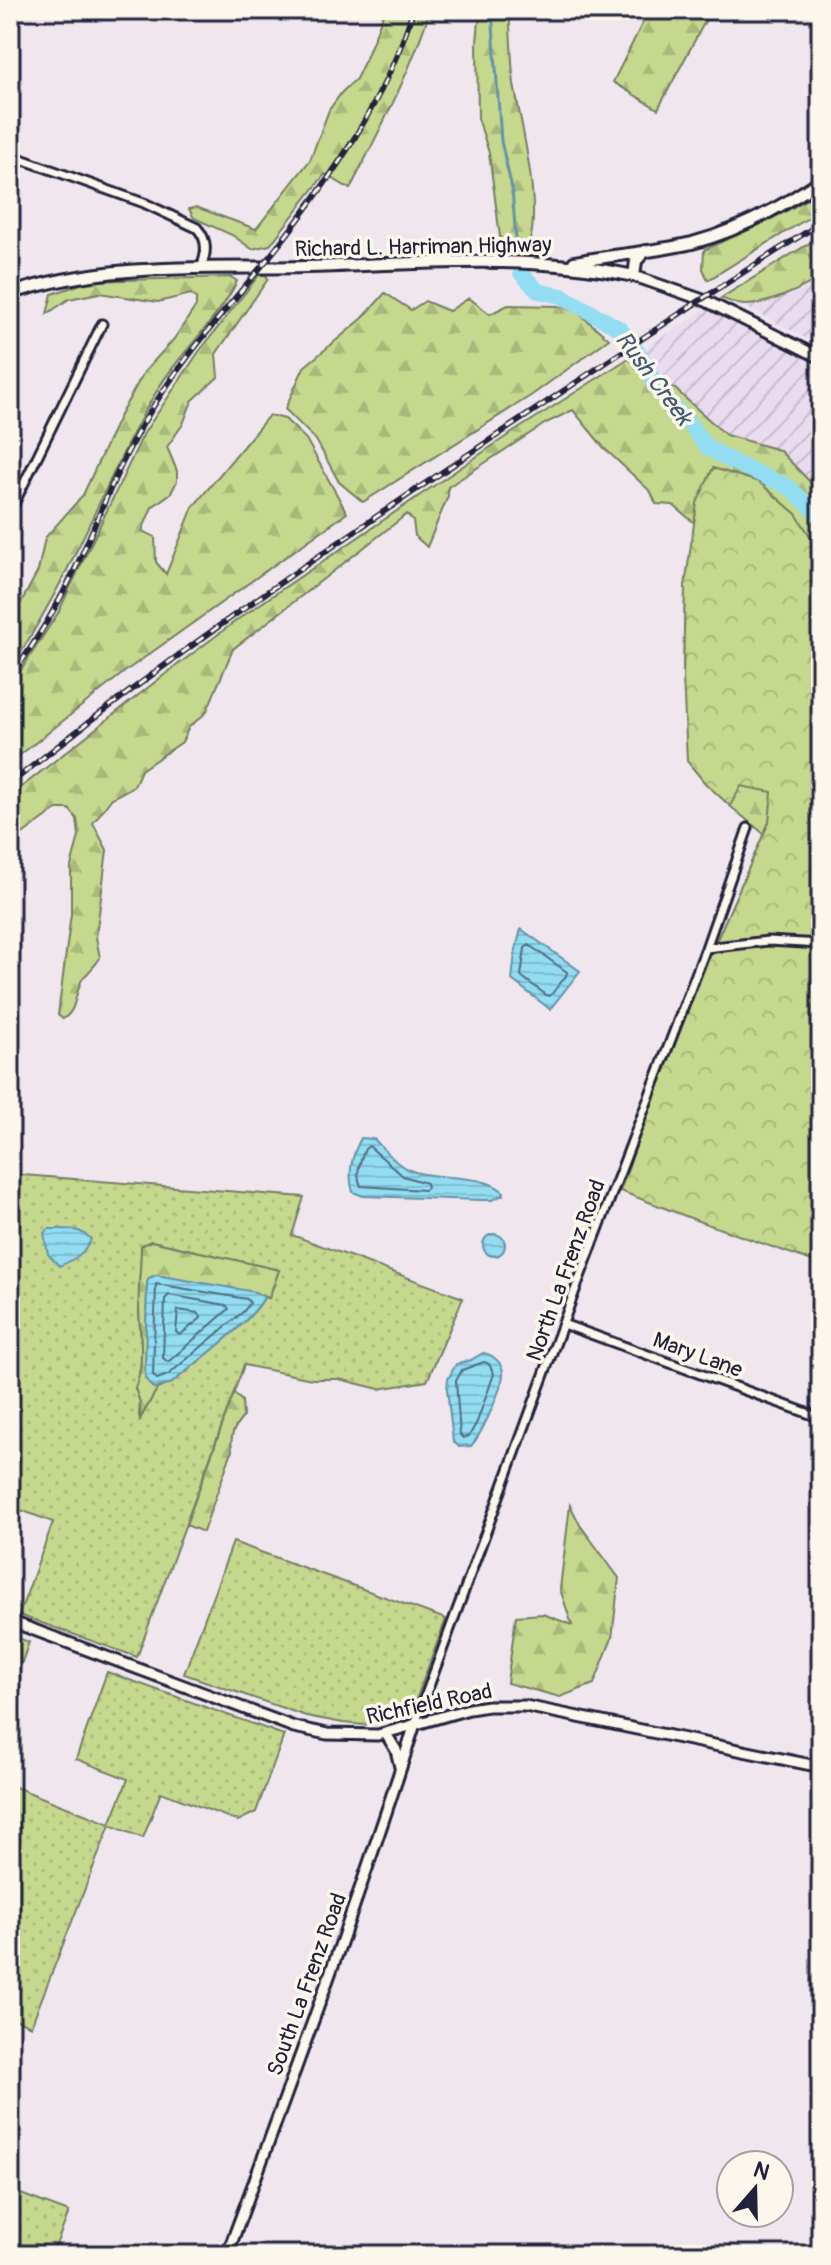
<svg xmlns="http://www.w3.org/2000/svg" width="831" height="2265" font-family="Pangolin,sans-serif">
<style>
.industrial{fill:url(#industrial-furrows)}
.grass{fill:url(#grass-dots);stroke:#747d64;stroke-width:2;fill-rule:evenodd}
.forest{fill:url(#forest-firs);stroke:#747d64;stroke-width:2}
.park{fill:url(#park-crowns);stroke:#747d64;stroke-width:2}
.water{fill:url(#water-rules);stroke:#6592a9;stroke-width:2}
.lines{fill:none;stroke-linecap:round;stroke-linejoin:round}
.shore{stroke:#4f6d84;stroke-width:2}
.stream{stroke:#6592a9;stroke-width:3}
.river{stroke:#92ddf2;stroke-width:16}
.minor-casing{stroke:#22223b;stroke-width:13}
.tertiary-casing{stroke:#22223b;stroke-width:15}
.secondary-casing{stroke:#22223b;stroke-width:16}
.minor{stroke:#fbf7ec;stroke-width:7}
.tertiary{stroke:#fbf7ec;stroke-width:9}
.secondary{stroke:#fbf7ec;stroke-width:10}
.rail-casing{stroke:#22223b;stroke-width:6}
.rail{stroke:#fbf7ec;stroke-width:3;stroke-dasharray:9;stroke-linecap:butt}
.labels{text-anchor:middle;stroke-width:7;stroke-linejoin:round;paint-order:stroke}
.street-label{font-size:22px;fill:#22223b;stroke:#fbf7ec}
.water-label{font-size:24px;font-style:italic;fill:#445a72;stroke:#fbf7ec}
</style>
<defs>
<pattern id="industrial-furrows" width="10" height="10" patternUnits="userSpaceOnUse" patternTransform="scale(2)"><rect width="10" height="10" fill="#e9dcef"/><path d="M-1 1l2-2M0 10L10 0M9 11l2-2" fill="none" stroke="#c8bcce"/></pattern>
<pattern id="grass-dots" width="8" height="8" patternUnits="userSpaceOnUse" patternTransform="scale(2)"><rect width="8" height="8" fill="#c5d88d"/><path d="M2 2h.1M6 6h.1" fill="none" stroke="#a9b97b" stroke-width="1.8" stroke-linecap="round"/></pattern>
<pattern id="forest-firs" width="22" height="20" patternUnits="userSpaceOnUse" patternTransform="scale(2)"><rect width="22" height="20" fill="#c5d88d"/><path d="M5 1l3.5 6h-7zM16 11l3.5 6h-7z" fill="#a9b97b"/></pattern>
<pattern id="park-crowns" width="20" height="18" patternUnits="userSpaceOnUse" patternTransform="scale(2)"><rect width="20" height="18" fill="#c5d88d"/><path d="M2 6a3 3 0 1 1 6 0M12 15a3 3 0 1 1 6 0" fill="none" stroke="#a9b97b"/></pattern>
<pattern id="water-rules" width="6" height="5" patternUnits="userSpaceOnUse" patternTransform="scale(2)"><rect width="6" height="5" fill="#92ddf2"/><path d="M0 2.5h6" fill="none" stroke="#7ebdd0"/></pattern>
</defs>
<rect width="100%" height="100%" fill="#f0e7ee"/>
<filter id="ink" filterUnits="userSpaceOnUse"><feTurbulence type="fractalNoise" baseFrequency=".0125" numOctaves="2"/><feDisplacementMap in="SourceGraphic" scale="16" xChannelSelector="R" yChannelSelector="G"/><feConvolveMatrix kernelMatrix="1 2 1 2 8 2 1 2 1" color-interpolation-filters="sRGB"/></filter>
<g filter="url(#ink)">
<path class="industrial" d="M821 276V346L744 306 763 302 807 285Z
M707 308 821 363V493L779 450 726 435 674 388 647 381 629 358Z"/>
<path class="grass" d="M10 1174 304 1197 292 1235 463 1298 427 1381 379 1389 339 1379H312L244 1365 137 1657 19 1615 53 1522 10 1506ZM151 1241 279 1270 269 1298 264 1297C255 1319 193 1365 172 1383L157 1389 140 1419 139 1415 140 1402 135 1388C146 1362 139 1331 139 1304 138 1285 141 1265 142 1245Z
M233 1542 446 1619 414 1705 409 1712 401 1717 364 1725 343 1723 306 1716 184 1674Z
M10 1635 29 1642 10 1696Z
M107 1672 284 1735 256 1812 238 1821 161 1792 143 1838 110 1825 31 2026 10 2017V1785L110 1824 128 1779 76 1759Z
M10 2190 69 2212 52 2255H10Z"/>
<path class="forest" d="M385 10H430C411 72 379 131 350 189L325 174 270 245 252 249 232 235 194 218 189 209 196 207 256 229 310 160 329 110 342 92 356 79 366 58Z
M480 10H509C511 34 511 60 514 84 520 121 547 223 524 253L502 252 489 153 478 118 477 42Z
M649 10H711L658 109 613 82Z
M821 191V210L708 280 703 269 704 250 783 213Z
M821 236V276C803 289 769 304 747 305 739 306 729 301 721 298Z
M259 275H266L268 279 216 354 218 377 192 401 183 424 167 447 177 471V481L171 493 152 507 142 531 155 537 156 562 166 574 193 507 269 415 285 419 306 439 347 513 127 670 10 763V687L58 613 144 433 198 353Z
M231 277 237 281C218 321 181 351 158 389 125 443 101 502 73 558 54 597 33 633 10 670V623L38 571 45 538 83 495 119 417 144 372 174 339 196 306V298L191 294 158 302 99 293 69 299 47 314 52 294 90 281Z
M385 293 411 310 425 301 449 311 469 298 490 314 508 305 559 306 576 311 609 339 532 395 363 502 339 482 316 440 285 409 304 367 363 318Z
M629 358 647 381 674 388 726 435 779 450 821 493V937L720 933 764 834 730 806 683 676 685 596 698 526 673 505 656 504 651 492 604 448 573 410 546 423 448 487V496L427 547 415 536 413 521 407 514 233 649 206 713 189 727 182 742 141 770 134 786 112 798 93 823 107 850 96 937 100 958C94 968 89 971 83 978 74 992 78 1010 63 1019L58 1015 71 914V867L79 836 77 819 69 809H57L10 843V796L164 675 241 617 504 438Z
M151 1241 279 1270 269 1298 261 1295 156 1275 149 1278 147 1283 145 1378 152 1387 157 1389 140 1419V1402L135 1388C146 1362 139 1331 139 1304 138 1285 141 1265 141 1246Z
M234 1393 242 1401 243 1417C233 1429 230 1435 232 1451L203 1532 186 1525Z
M570 1505 580 1525 619 1578 612 1638 594 1684 560 1697 507 1683 516 1616 543 1614 572 1625 560 1589Z"/>
<path class="park" d="M713 468 759 482 796 514 821 553V1264L701 1222 620 1191 647 1114 711 953 769 822 772 792 741 786 730 806 705 783 687 761 683 676 685 586 697 503Z"/>
<path class="water" d="M521 929 580 971 550 1009 512 980 515 953Z
M361 1138 374 1139C384 1149 394 1163 407 1169 435 1182 479 1171 504 1192L503 1195 492 1200H480L363 1196 353 1192C347 1173 352 1155 361 1138Z
M49 1229C65 1229 79 1227 91 1239 86 1252 72 1261 59 1266L48 1254 44 1233Z
M483 1245a11 11 0 1 1 22 0a11 11 0 1 1-22 0Z
M156 1275 255 1292 264 1297C255 1319 193 1365 172 1383L157 1388 152 1387 145 1378 147 1283 149 1278Z
M483 1353C492 1354 504 1363 503 1375 501 1391 482 1434 471 1446L459 1447 453 1441 447 1389 448 1379 456 1364 471 1360Z"/>
<g class="lines">
<path class="shore" d="M529 945 567 972 566 976 550 996 546 995 521 976 525 948Z
M369 1146 403 1176 426 1183 427 1188 424 1190 361 1186C355 1174 360 1161 365 1149Z
M156 1284 247 1299 250 1303 244 1311 168 1375 157 1379 153 1375Z
M169 1295 226 1305 229 1309 168 1362 163 1358 165 1299Z
M178 1310 198 1313 201 1316 200 1319 180 1335 176 1332Z
M484 1362 489 1364 494 1374 477 1422 469 1436 463 1438 460 1435 456 1381 462 1370Z"/>
<path class="stream" d="M492 10 501 141 512 189 517 252"/>
<path class="river" d="M521 273 538 291 562 296 620 329 645 362 655 386 683 416 707 447 733 462 789 487 818 514 821 519"/>
<defs>
<path id="minor" d="M10 155 144 203 197 228C209 241 206 254 201 269
M10 512 102 324
M706 948 768 941 821 944
M563 1324 821 1418
M415 1724 580 1277 706 948 748 828"/>
<path id="tertiary" d="M634 276 706 301 821 358
M10 1621 294 1727 327 1734 378 1735 469 1709 488 1706H525L821 1767
M386 1734 396 1750 400 1767
M227 2255C292 2079 358 1903 415 1724"/>
<path id="secondary" d="M574 262C613 255 654 252 692 243 738 231 782 207 821 180
M10 294C103 262 208 269 306 267 415 264 526 253 634 276L636 261 645 251"/>
</defs>
<use href="#minor" class="minor-casing"/>
<use href="#tertiary" class="tertiary-casing"/>
<use href="#secondary" class="secondary-casing"/>
<use href="#minor" class="minor"/>
<use href="#tertiary" class="tertiary"/>
<use href="#secondary" class="secondary"/>
<defs>
<path id="rail" d="M10 678C36 642 59 604 78 563 100 515 118 465 145 420 181 358 230 306 274 251 332 178 386 100 413 10
M10 784C164 660 323 552 487 442 598 368 708 293 821 223"/>
</defs>
<use href="#rail" class="rail-casing"/>
<use href="#rail" class="rail"/>
</g>
</g>
<g class="labels">
<g class="street-label">
<text transform="translate(423 246) rotate(-1)" y="8">Richard L. Harriman Highway</text>
<text transform="translate(565 1270) rotate(-70)" y="8">North La Frenz Road</text>
<text transform="translate(698 1354) rotate(20)" y="8">Mary Lane</text>
<text transform="translate(429 1703) rotate(-12)" y="8">Richfield Road</text>
<text transform="translate(306 1984) rotate(-70)" y="8">South La Frenz Road</text>
</g>
<g class="water-label">
<text transform="translate(654 378) rotate(53)" y="8">Rush Creek</text>
</g>
</g>
<rect width="831" height="2265" fill="none" stroke="#fbf7ec" stroke-width="40"/>
<rect x="20" y="20" width="791" height="2225" fill="none" stroke="#22223b" stroke-width="3" filter="url(#ink)"/>
<g transform="translate(755 2189) rotate(20)"><circle r="38" fill="#fbf7ec" stroke="#a4a2a5" stroke-width="2"/>
<path d="M0-6L14 30L0 20L-14 30Z" fill="#22223b"/>
<text y="-12" font-size="22" font-weight="bold" text-anchor="middle" fill="#22223b">N</text>
</g>
</svg>
